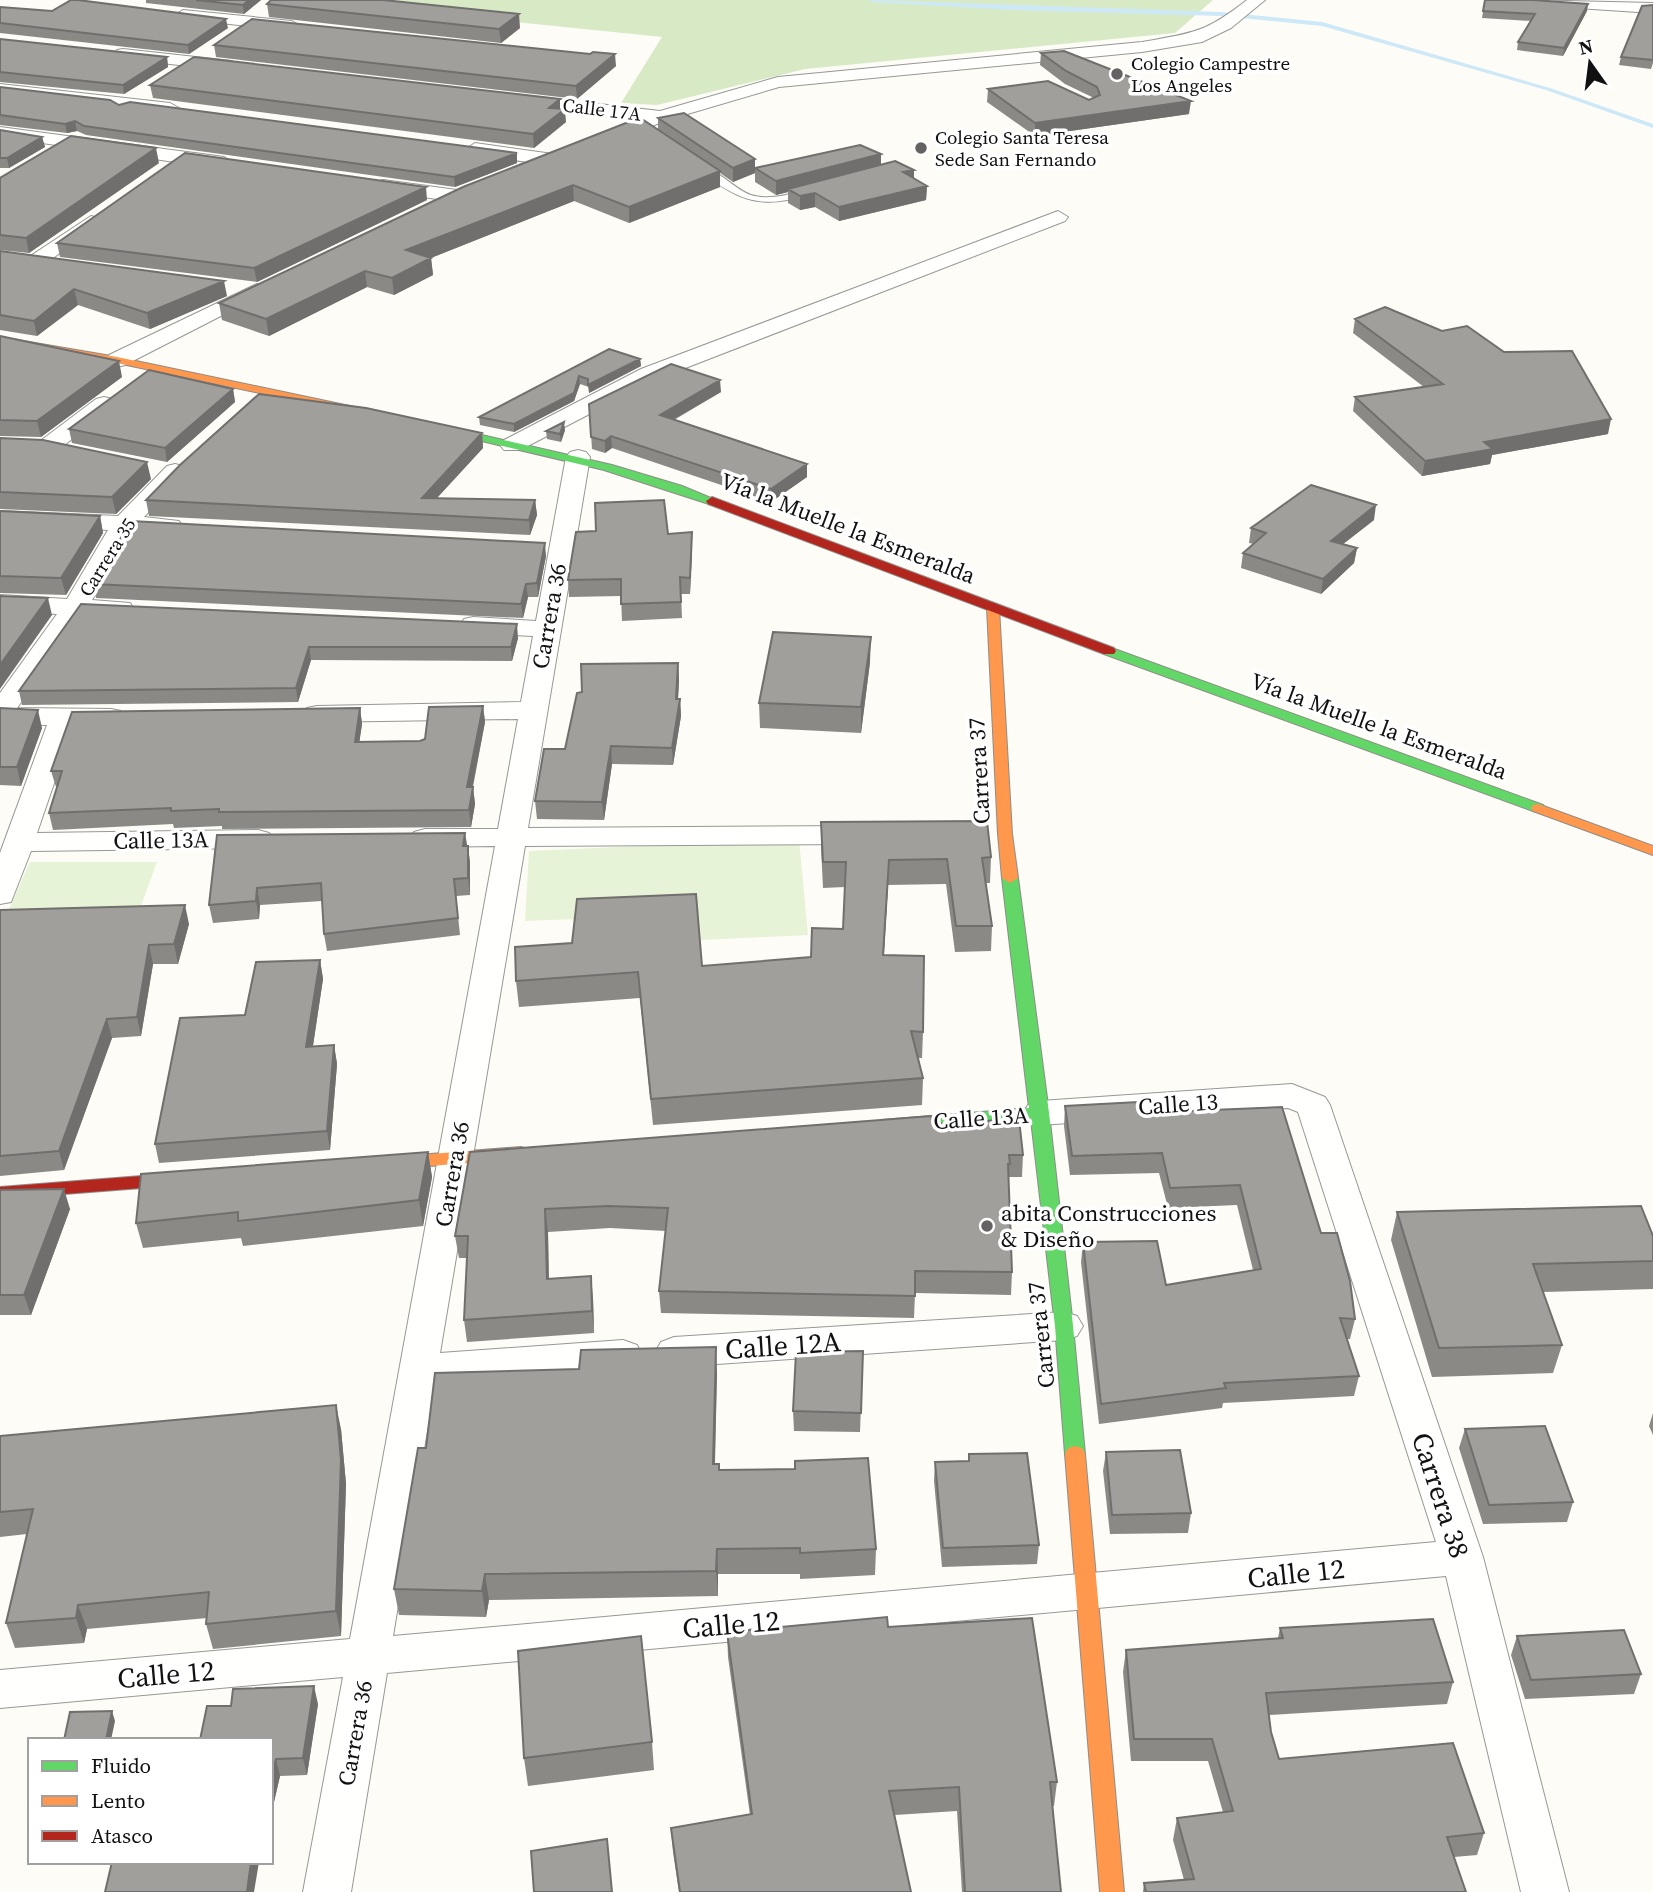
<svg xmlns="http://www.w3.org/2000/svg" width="1653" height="1892" font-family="'Source Serif 4',serif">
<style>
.green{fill:#e7f3d7}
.forest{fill:#d8eac5}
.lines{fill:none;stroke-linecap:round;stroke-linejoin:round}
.stream{fill:#cde8f7;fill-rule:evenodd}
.lane-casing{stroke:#979795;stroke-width:2}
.street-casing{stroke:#979795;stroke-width:2}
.fast-casing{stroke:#8e8d8b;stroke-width:2}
.slow-casing{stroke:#8e8d8b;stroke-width:2}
.jam-casing{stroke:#8e8d8b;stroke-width:2}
.lane{fill:#fffffe;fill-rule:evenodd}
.street{fill:#fffffe;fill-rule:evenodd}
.fast{fill:#63d668;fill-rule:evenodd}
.slow{fill:#ff974d;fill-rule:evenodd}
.jam{fill:#b3261e;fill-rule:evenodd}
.wall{fill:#8a8986}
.shaded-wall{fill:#716f6d}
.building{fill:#a19f9c;stroke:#716f6d;stroke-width:2}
.poi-dot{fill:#646362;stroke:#fff;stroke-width:2.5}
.labels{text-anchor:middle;stroke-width:7;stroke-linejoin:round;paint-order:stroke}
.far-poi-label{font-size:19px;fill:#111;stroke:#fff;text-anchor:start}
.far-street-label{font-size:19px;fill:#111;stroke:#fff}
.street-label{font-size:23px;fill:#111;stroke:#fff}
.poi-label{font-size:23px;fill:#111;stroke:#fff;text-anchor:start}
.near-street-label{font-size:28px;fill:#111;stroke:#fff}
</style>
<rect width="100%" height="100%" fill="#fdfcf7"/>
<path class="green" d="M799 839 808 935 701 940 699 914 525 921 529 851Z
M30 862H157L135 922H3Z"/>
<path class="forest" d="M345 0H1213L1175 33 805 69 657 105 621 103 662 37 339 4Z"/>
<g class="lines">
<path class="stream" d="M869 0 1221 12 1322 22 1550 88 1653 124V128L1546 90 1322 26 1221 16 1013 10 872 2Z"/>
<defs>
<path id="lane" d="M702 169C718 168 735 190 751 195 770 201 790 194 808 189L813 192C806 196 796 198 787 200 751 207 730 193 702 173Z"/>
<path id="street" d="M1247 0H1265L1231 28 1202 42 1142 52 779 87 667 120 610 143 604 142 601 138 604 134 639 119 520 105 511 100 520 95 660 111 778 77 1142 42C1193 33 1205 33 1247 0Z
M1524 0 1653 3V13L1532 5Z
M183 10 292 21 300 26 292 31 177 18 175 15Z
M123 49 232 61 241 66 232 71 117 58 115 54 117 50Z
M0 84 170 103 179 108 170 113 0 94Z
M0 127 224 157 233 163 224 169 0 137Z
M475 143 553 154 562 160 553 166 468 153 466 149Z
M383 180 457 190 467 196 457 202 376 190 374 186 376 182Z
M1058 211 1068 217 1065 221 657 379 520 450H504L500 445 504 440 641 369Z
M91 216 98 218 101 222 98 226 43 265H29L26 261 29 257Z
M257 284 264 286 267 290 264 294 125 365 117 367 106 360 109 355Z
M104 397 112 399 115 404 112 409 55 452H39L35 447 39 442 96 399Z
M578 450 586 452 590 457 528 828 863 826 873 829 878 835 873 841 863 844 525 846 440 1353 623 1340 637 1345 642 1355 637 1365 623 1370 435 1383 393 1636 1436 1542 1298 1112 1288 1108 1040 1125 1028 1121 1023 1113 1028 1105 1040 1101 1292 1084 1325 1097 1330 1105 1483 1557 1569 1892H1521L1446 1576 387 1673 351 1892H303L343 1677 0 1708V1670L350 1639 495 846 425 847 414 844 410 838 414 832 425 829H498L518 719 317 722 307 720 303 714 307 708 317 706 521 702 533 636 473 633 464 631 460 625 464 619 473 617 536 621 566 457 570 452Z
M175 464 183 466 187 471 144 517 179 521 182 526 179 531 132 532 92 600 130 603 134 609 130 615H83L17 708 111 709 121 711 125 717 121 723 74 725 37 833 258 830 269 833 273 839 269 845 258 848 31 851 11 902 0 904V853L47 725 0 724V693L57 614 0 611V595L67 599 108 530 0 525V511L118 516 167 466Z
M1064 1312 1077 1316 1083 1326 1077 1336 1064 1340 674 1367 661 1362 655 1352 661 1342 674 1337Z"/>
<path id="fast" d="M430 423 612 465 682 486 718 501 712 505 604 470 426 428V424Z
M1109 647 1543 805 1545 808 1538 812 1533 811 1104 654V648Z
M1010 873 1018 878 1049 1113 1073 1326 1085 1454 1082 1460 1075 1462 1068 1460 1065 1454 1055 1326 1031 1120 882 1132 876 1130 873 1126 876 1122 882 1120 1029 1108 1002 878Z"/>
<path id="slow" d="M0 337 117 357 364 409 370 412 364 415 117 363 0 343Z
M993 604 999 608 1012 834 1018 878 1010 883 1002 878 998 834 987 608Z
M1538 804 1653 846V855L1533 811 1531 808 1533 805Z
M521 1147 527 1149 530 1153 527 1157 521 1159 379 1170 373 1168 370 1164 373 1160 379 1158Z
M1075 1446 1082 1448 1085 1454 1124 1892H1100L1065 1454 1068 1448Z"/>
<path id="jam" d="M712 497 1114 648 1116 651 1114 654H1104L708 504 706 501Z
M193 1172 199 1174 202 1178 199 1182 193 1184 0 1199V1187Z"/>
</defs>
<use href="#lane" class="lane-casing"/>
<use href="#street" class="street-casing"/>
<use href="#fast" class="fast-casing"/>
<use href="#slow" class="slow-casing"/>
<use href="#jam" class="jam-casing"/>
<use href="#lane" class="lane"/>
<use href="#street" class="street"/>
<use href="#fast" class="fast"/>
<use href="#slow" class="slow"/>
<use href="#jam" class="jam"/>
</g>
<path class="wall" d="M146 0H261L244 14 146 3Z
M1485 0 1587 11 1563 56 1517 50 1518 42 1531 21 1482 18Z
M267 4 520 28 501 43 269 17Z
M1653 5V63L1651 69 1619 65 1621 57Z
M0 7 228 28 189 54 0 33Z
M0 39 167 57 168 67 124 94 0 82Z
M214 45 590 54 616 66 577 99 216 57Z
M1041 53 1189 114 1035 136 987 102 988 89 1089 100 1094 98 1065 84 1040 65Z
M150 85 566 122 534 148 153 98Z
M0 87 119 105 517 163 455 187 86 135 77 131 67 133 0 125Z
M658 118 755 159V168L881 164 914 179 927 186 926 200 839 221 815 207 800 210 788 203V192L776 195 755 182V173L733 182 720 173V187L629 223 574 201 431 258 433 275 394 295 367 287 269 336 222 320 219 303 658 130Z
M0 130 42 137 45 147 9 168H0Z
M159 163 29 253 0 250V178Z
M427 200 257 282 60 257 57 243Z
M0 251 227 296 150 329 78 305 37 336 0 330Z
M1355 319 1608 434 1492 455 1490 464 1422 476 1353 411 1355 397 1424 387 1353 333Z
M0 336 122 377 41 437 0 436Z
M609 349 640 359 641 366 589 393V387L580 384 574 401 514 432 480 425 479 417Z
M233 389 235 402 167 462 72 443 69 429Z
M721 392 674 420 807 477 771 502 612 448 605 453 592 449 589 404Z
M565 430 561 442 547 439 546 431Z
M482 433 483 448 437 498 535 500 537 515 530 535 149 516 146 500Z
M0 438 151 479 116 514 0 509Z
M0 511 100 516 103 533 66 595 0 593Z
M1374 520 1343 544 1357 548 1354 563 1321 594 1241 568 1243 553 1254 544 1249 543 1251 528Z
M692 532V549L690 594H681L682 618 622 621 621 596 569 597 568 580Z
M546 556 538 597H528L523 618 96 598 93 584Z
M81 604 518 638 512 661 311 660 298 702 22 705 19 691Z
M870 662 861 733 760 728 759 703Z
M678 663 679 680 678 699H680L681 716 673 765 612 764 604 820 537 819 535 801 565 749 582 692Z
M483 706 485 722 473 787 475 804 471 827 222 829V826L174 828 173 824 53 830 49 813 57 787H56L51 771 360 708 362 724 359 742 420 741Z
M0 708 42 728 21 786 0 785Z
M821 822 991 857 990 883H986L992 926 991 951 955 952 946 884 888 885 884 955 923 1032 922 1058H918L923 1078 922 1105 653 1125 640 998 519 1007 516 981 811 957 843 929 845 887 823 888 821 847Z
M217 835 468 846 470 863V895L456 896 460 935 327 951 324 934 322 901 260 905 259 919 213 923 209 905Z
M0 910 189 924 178 964H153L141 1036 112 1038 64 1170 0 1176Z
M320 960 323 979 313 1046 334 1045 337 1064 330 1150 159 1163 155 1144 245 1015Z
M1065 1106 1140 1113 1321 1233 1355 1319 1350 1339H1347L1359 1376 1354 1396 1223 1403 1222 1408 1099 1424 1081 1262 1083 1242 1166 1285 1253 1270 1237 1205 1168 1208 1159 1173 1070 1175 1064 1126Z
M933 1124 1023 1155 1022 1177H1009V1186L1012 1272 1011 1295 915 1293 914 1318 661 1313 659 1291 666 1231 610 1228 548 1232 549 1279 593 1298 594 1333 467 1342 464 1320 467 1258H459L455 1236 470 1152Z
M428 1152 432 1177 423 1226 243 1246 241 1238 143 1248 136 1223Z
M0 1190 70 1209 31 1315H0Z
M1397 1212 1653 1236V1289L1543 1292 1562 1345 1553 1373 1432 1377 1391 1240Z
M863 1351 860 1432 794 1431 793 1411Z
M717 1372 715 1464 719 1470 876 1549 875 1575 800 1579V1574H718V1596L489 1600 486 1617 399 1615 394 1589 426 1448Z
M1653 1413V1435L1649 1426Z
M341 1429 346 1484 341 1636 213 1649 206 1624 207 1618 87 1629 84 1643 15 1648 6 1623 27 1534 0 1537V1436Z
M1465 1429 1573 1502 1567 1522 1483 1524 1459 1448Z
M1106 1452 1191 1513 1188 1533 1110 1534 1103 1471Z
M935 1462 1039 1545 1037 1564 942 1567 934 1481Z
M888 1627 1057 1782 1054 1806H1052L1061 1892H962L957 1811 895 1815 911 1892H679L673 1852 671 1828 750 1815 728 1657 727 1632Z
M1280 1628 1453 1682 1447 1704 1269 1715 1271 1732 1279 1759 1484 1833 1477 1855 1454 1857 1466 1892H1143L1144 1883 1184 1880 1173 1840 1177 1818 1223 1812 1208 1761H1131L1123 1672 1126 1650 1278 1638Z
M1517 1636 1641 1674 1634 1694 1525 1699 1511 1655Z
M318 1704 307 1775 280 1776 271 1815V1740Z
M652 1742 654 1770 528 1786 524 1758Z"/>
<path class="shaded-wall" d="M249 0H261L244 14 243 5Z
M1588 4 1587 11 1563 56 1564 48Z
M519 14 520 28 501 43 499 29Z
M226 19 228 28 189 54 188 45Z
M615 54 616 66 577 99 576 86Z
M167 57 168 67 124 94 123 85Z
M560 99V112L565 109 566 122 534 148 533 134 549 108Z
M1191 101 1189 114 1035 136V123Z
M75 121 77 131 67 133 65 124Z
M42 137 45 147 9 168 7 158Z
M156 148 159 163 29 253 26 238Z
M517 153V163L455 187 454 177Z
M881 154V168L788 189V192L776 195V181Z
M755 159V173L733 182V168Z
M914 170V183L903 172Z
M720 171V187L629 223V207Z
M573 185 574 201 408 267 406 250Z
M927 186 926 200 839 221V207Z
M426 187 427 200 257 282 254 268Z
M815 193V207L800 210V196Z
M431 258 433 275 394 295 392 278Z
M365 271 367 287 269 336 266 319Z
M224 281 227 296 150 329 147 313Z
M74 289 78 305 37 336 34 321Z
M640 359 641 366 589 393 588 385Z
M119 361 122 377 41 437 37 421Z
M579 376 580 384 574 401 514 432V424Z
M720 380 721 392 660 427V415Z
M233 389 235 402 167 462 165 448Z
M1611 419 1608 434 1492 455 1490 464 1422 476 1425 461 1484 442Z
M564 422 565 430 561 442 560 434Z
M482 433 483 448 423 513 422 498Z
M611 436 612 448 605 453V441Z
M147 462 151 479 116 514 112 497Z
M807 464V477L771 502V489Z
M535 500 537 515 530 535 529 520Z
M1376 505 1374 520 1329 555 1331 541Z
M100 516 103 533 66 595 61 578Z
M692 532V549L690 594V578Z
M545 543 546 556 538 597 537 583Z
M1357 548 1354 563 1321 594 1323 579Z
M526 584 528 597 523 618 521 604Z
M48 598 52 615 0 689V665Z
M517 624 518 638 512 661 511 647Z
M871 637 870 662 861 733V707Z
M309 647 311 660 298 702 296 688Z
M678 663 679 680 677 716 676 699Z
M680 699 681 716 673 765 672 748Z
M483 706 485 722 469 804 467 787Z
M360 708 362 724 357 759 355 742Z
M38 710 42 728 21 786 17 767Z
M611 746 612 764 604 820 602 802Z
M473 787 475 804 471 827 469 810Z
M465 833 468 850 463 846Z
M468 846 470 863V895L468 878Z
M889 860 888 885 882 981 883 955Z
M257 888 260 905 259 919 256 901Z
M185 905 189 924 178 964 174 944Z
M149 945 153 964 141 1036 137 1017Z
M320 960 323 979 310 1065 306 1047Z
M107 1019 112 1038 64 1170 59 1151Z
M334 1045 337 1064 330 1150 327 1131Z
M428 1152 432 1177 423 1226 419 1200Z
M64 1189 70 1209 31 1315 24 1295Z
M545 1209 548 1232 549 1301 547 1279Z
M591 1276 593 1298 594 1333 592 1311Z
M716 1347 717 1372 714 1490 713 1464Z
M336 1405 341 1429 346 1484 341 1636 336 1611Z
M717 1549 718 1574V1596L716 1571Z
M485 1574 489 1600 486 1617 482 1591Z
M78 1605 87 1629 84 1643 76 1618Z
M314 1686 318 1704 307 1775 303 1758Z
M112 1711 115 1721 111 1740H106Z
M276 1759 280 1776 271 1815V1778Z
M251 1862H259L254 1892H247Z"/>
<path class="building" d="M71 0H78L226 19 188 45 0 23V7L52 11Z
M196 0H249L243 5Z
M271 0H383L519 14 499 29 267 4Z
M1485 0H1533L1588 4 1564 48 1518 42 1535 14 1483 11Z
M1653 5V60L1621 57 1642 6Z
M252 19 590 54 593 52 615 54 576 86 214 45Z
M0 39 167 57 123 85 0 72Z
M1064 51 1191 101 1035 123 988 89 1048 81 1089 100 1100 95 1097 87 1066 71 1041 53Z
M194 57 560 99 549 108 565 109 533 134 150 85Z
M0 87 110 100 119 105 130 102 517 153 454 177 84 126 75 121 65 124 0 115Z
M684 113 755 159 733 168 658 118Z
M642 119 720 171 629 207 573 185 406 250 431 258 392 278 365 271 266 319 219 303 463 187 631 121Z
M0 130 42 137 7 158H0Z
M71 136 156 148 26 238 0 235V178Z
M860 145 881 154 776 181 755 168Z
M185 153 426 187 254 268 57 243Z
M895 161 914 170 903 172 927 186 839 207 815 193 800 196 788 189Z
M0 251 224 281 147 313 74 289 34 321 0 315Z
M1385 307 1442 331 1467 326 1504 352 1572 351 1611 419 1484 442 1493 449 1425 461 1355 397 1443 384 1355 319Z
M0 336 119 361 37 421 0 420Z
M609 349 640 359 588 385V379L579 376 574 393 514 424 479 417Z
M671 364 720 380 660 415 807 464 771 489 611 436 605 441 591 437 589 404Z
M149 370 233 389 165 448 69 429Z
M259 394 366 408 482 433 422 498 535 500 529 520 146 500 180 465Z
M564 422 560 434 546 431Z
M0 438 43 440 147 462 112 497 0 492Z
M1311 485 1376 505 1331 541 1357 548 1323 579 1243 553 1266 533 1251 528Z
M664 500 668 534 692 532 690 578 680 577 681 602 621 604V579L568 580 576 532 596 531 595 503Z
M0 511 100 516 61 578 0 576Z
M131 521 545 543 537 583 526 584 521 604 93 584Z
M0 596 48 598 0 665Z
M81 604 517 624 511 647H309L296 688 19 691Z
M773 632 871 637 861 707 759 703Z
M678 663 676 699H680L672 748 611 746 602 802 535 801 544 749H565L577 693 582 692 581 664Z
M483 706 467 787H473L469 810 219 812V809L171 811V808L49 813 62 771H51L72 712 360 708 355 742 420 741 425 739 429 707Z
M0 708 38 710 17 767H0Z
M987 821 991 857 982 858 992 926H956L947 859 889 860 883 955 924 956 923 1032 911 1031 923 1078 651 1099 638 972 516 981 515 947 572 943 577 899 696 894 702 966 811 957 812 928 843 929 846 862H823L821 822Z
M465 833 463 846H468V878L454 879 458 918 324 934 321 883 257 888 256 901 209 905 217 835Z
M185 905 174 944 149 945 137 1017 107 1019 59 1151 0 1156V910Z
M320 960 306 1047 334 1045 327 1131 155 1144 180 1018 245 1015 256 962Z
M1138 1102 1140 1113 1282 1107 1321 1233H1337L1350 1281 1355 1319 1340 1318 1359 1376 1224 1383 1226 1388 1101 1404 1083 1242 1157 1241 1166 1285 1261 1269 1240 1185 1170 1188 1162 1153 1072 1156 1065 1106Z
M931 1116 933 1124 1019 1119 1023 1155H1009L1010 1164H1008L1012 1272 915 1271V1296L659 1291 668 1208 608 1206 545 1209 547 1279 591 1276 592 1311 464 1320 468 1236H455L470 1152Z
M428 1152 419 1200 238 1221V1212L136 1223 141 1174Z
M64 1189 24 1295H0V1190Z
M1641 1206 1653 1236V1261L1533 1264 1562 1345 1439 1348 1397 1212Z
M716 1347 713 1464H719V1470L795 1469V1461L868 1458 876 1549 800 1553V1548L717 1549 716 1571 485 1574 482 1591 394 1589 418 1448H426L435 1373 579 1369 581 1350Z
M863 1351 861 1413 793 1411 796 1352Z
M336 1405 341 1460 336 1611 206 1624 209 1592 78 1605 76 1618 6 1623 33 1509 0 1512V1436Z
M1545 1426 1573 1502 1489 1505 1465 1429Z
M1180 1450 1191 1513 1112 1515 1106 1452Z
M1027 1453 1039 1545 943 1548 935 1462 969 1461V1454Z
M887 1617 888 1627 1032 1618 1057 1782H1050L1061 1892H965L959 1787 889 1791 911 1892H680L671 1828 752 1814 727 1632Z
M1433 1619 1453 1682 1266 1693 1271 1732 1279 1759 1453 1743 1484 1833 1447 1837 1466 1892H1146L1144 1883 1194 1879 1177 1818 1233 1811 1212 1739H1134L1126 1650 1283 1638 1280 1628Z
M1624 1630 1641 1674 1531 1680 1517 1636Z
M641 1636 652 1742 524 1758 518 1651Z
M314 1686 303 1758 276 1759 271 1778V1740H200L207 1706H231L233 1689Z
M112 1711 106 1740H64L70 1712Z
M607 1839 612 1892H534L531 1851Z
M112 1862H251L247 1892H105Z"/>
<g class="poi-dot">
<circle cx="1117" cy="74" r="7"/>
<circle cx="921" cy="148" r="7"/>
<circle cx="987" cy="1226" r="7"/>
</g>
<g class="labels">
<g class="far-poi-label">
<text x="1131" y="70">Colegio Campestre<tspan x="1131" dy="22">Los Angeles</tspan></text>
<text x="935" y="144">Colegio Santa Teresa<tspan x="935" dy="22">Sede San Fernando</tspan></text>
</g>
<g class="far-street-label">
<text transform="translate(602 109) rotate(7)" y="7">Calle 17A</text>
<text transform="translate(107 557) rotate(-58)" y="7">Carrera 35</text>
</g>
<g class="street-label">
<text transform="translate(848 528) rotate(21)" y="8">Vía la Muelle la Esmeralda</text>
<text transform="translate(549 616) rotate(-80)" y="8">Carrera 36</text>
<text transform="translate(1379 726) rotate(20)" y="8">Vía la Muelle la Esmeralda</text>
<text transform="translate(979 771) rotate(-93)" y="8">Carrera 37</text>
<text transform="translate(161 840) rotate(-1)" y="8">Calle 13A</text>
<text transform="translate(1178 1104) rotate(-4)" y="8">Calle 13</text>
<text transform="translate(981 1118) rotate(-4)" y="8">Calle 13A</text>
<text transform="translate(452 1174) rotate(-80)" y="8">Carrera 36</text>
<text transform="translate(1041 1335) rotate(-96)" y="8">Carrera 37</text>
<text transform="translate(355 1733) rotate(-80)" y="8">Carrera 36</text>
</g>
<g class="poi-label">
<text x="1001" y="1221">abita Construcciones<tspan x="1001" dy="26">&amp; Diseño</tspan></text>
</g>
<g class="near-street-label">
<text transform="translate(783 1345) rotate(-4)" y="10">Calle 12A</text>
<text transform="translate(1441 1495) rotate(72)" y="10">Carrera 38</text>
<text transform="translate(1296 1573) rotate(-6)" y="10">Calle 12</text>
<text transform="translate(731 1624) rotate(-5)" y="10">Calle 12</text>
<text transform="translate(166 1674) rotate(-5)" y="10">Calle 12</text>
</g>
</g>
<rect x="28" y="1738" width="245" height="126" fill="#ffffff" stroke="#a0a0a0" stroke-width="2"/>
<rect x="42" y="1761" width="35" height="10" fill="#63d668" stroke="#a0a0a0" stroke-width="2"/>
<text x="91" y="1773" font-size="21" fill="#111111">Fluido</text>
<rect x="42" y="1796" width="35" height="10" fill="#ff974d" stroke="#a0a0a0" stroke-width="2"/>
<text x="91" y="1808" font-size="21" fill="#111111">Lento</text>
<rect x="42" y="1831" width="35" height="10" fill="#b3261e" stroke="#a0a0a0" stroke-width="2"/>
<text x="91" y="1843" font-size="21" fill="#111111">Atasco</text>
<g transform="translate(1590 63) rotate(346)" stroke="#ffffff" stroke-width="5" paint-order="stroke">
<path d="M0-5L12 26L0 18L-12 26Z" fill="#111111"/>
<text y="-10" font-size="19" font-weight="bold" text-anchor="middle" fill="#111111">N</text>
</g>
</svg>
